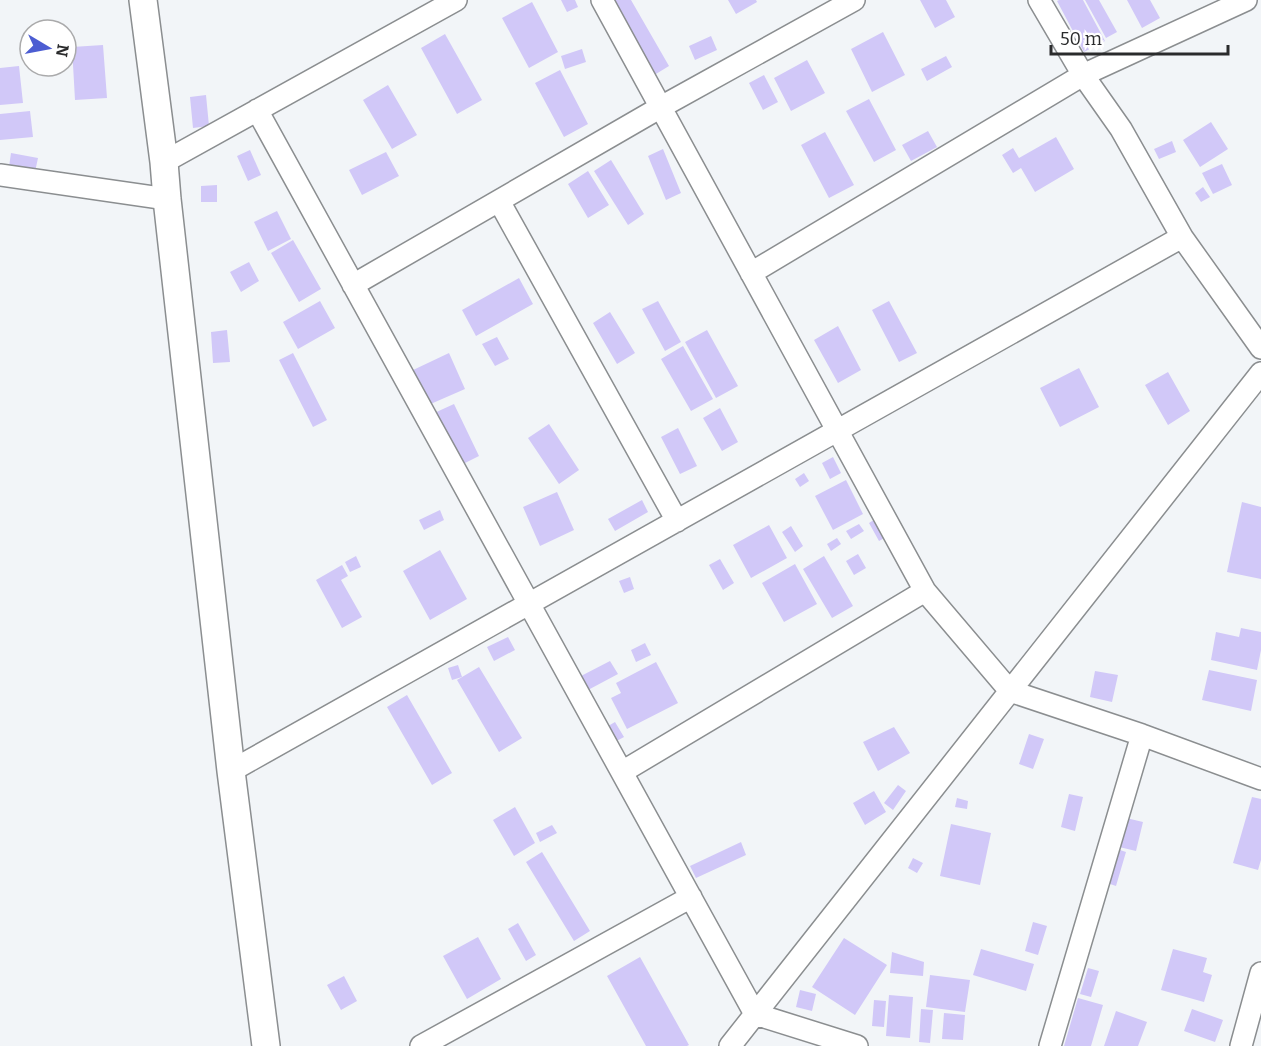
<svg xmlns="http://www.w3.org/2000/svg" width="1261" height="1046" font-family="Bitter,serif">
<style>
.building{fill:#d1c8f8}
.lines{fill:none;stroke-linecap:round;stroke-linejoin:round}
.minor-casing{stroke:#8b8e90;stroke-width:24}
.tertiary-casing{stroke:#8b8e90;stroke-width:30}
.minor{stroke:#fff;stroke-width:21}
.tertiary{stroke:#fff;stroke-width:27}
</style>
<rect width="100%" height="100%" fill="#f2f5f8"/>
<path class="building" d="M561 0H575L578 7 567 12Z
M606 0H631L669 66 651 77Z
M728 0H756L757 2 736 14Z
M920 0H946L955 17 935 28Z
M1059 0H1083L1105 41 1084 52 1057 1Z
M1085 0H1099L1117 32 1106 38Z
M1127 0H1150L1160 18 1142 28Z
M532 2 558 52 529 68 502 18Z
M883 32 905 75 872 92 851 49Z
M445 34 482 100 457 114 421 48Z
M711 36 717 50 695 60 689 46Z
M103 45 107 98 75 100 72 47Z
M582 49 586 62 565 69 561 56Z
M946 56 952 67 927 81 921 69Z
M807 60 825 93 791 111 774 78Z
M19 66 23 103 0 105V68Z
M560 70 588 124 564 137 535 83Z
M764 75 778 102 763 110 749 83Z
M388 85 417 135 392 149 363 100Z
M206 95 209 126 193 128 190 97Z
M869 99 896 150 874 162 846 111Z
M30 111 33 137 0 140V114Z
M1211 122 1228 149 1200 167 1183 140Z
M928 131 937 147 911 161 902 145Z
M825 132 854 185 829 198 801 145Z
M1056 137 1074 169 1035 192 1021 168 1013 173 1002 155 1013 148 1019 158Z
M1172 141 1176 152 1159 159 1154 149Z
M663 149 681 193 666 200 648 156Z
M250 150 261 175 248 181 237 156Z
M386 152 399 176 362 195 349 170Z
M11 153 38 158 35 172 9 167Z
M611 160 644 214 628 225 594 171Z
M1222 164 1232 185 1213 194 1202 173Z
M588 171 609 205 588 218 568 184Z
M217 185V202H201V186Z
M1203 187 1210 197 1201 202 1195 193Z
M277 211 291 239 268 251 254 222Z
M293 240 321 289 299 302 271 253Z
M249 262 259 281 241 292 230 272Z
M519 278 533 304 476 336 462 310Z
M320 301 335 328 298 349 283 322Z
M658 301 681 342 665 351 642 309Z
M889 301 917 353 899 362 872 310Z
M610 312 635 353 617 364 593 323Z
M838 326 861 370 838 383 814 340Z
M227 330 230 362 213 363 211 332Z
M707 330 738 386 716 398 685 342Z
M497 337 509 359 495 366 482 344Z
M683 346 713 399 691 411 661 359Z
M293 353 327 420 313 427 279 360Z
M449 353 465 389 426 406 411 371Z
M1079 368 1099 407 1060 427 1040 388Z
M1168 372 1190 411 1168 425 1145 385Z
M454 404 479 456 457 467 432 414Z
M720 408 738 442 722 451 703 418Z
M549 424 579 470 559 484 528 438Z
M678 428 697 466 680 474 661 437Z
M833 457 841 473 830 479 822 463Z
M804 473 809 481 800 487 795 479Z
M846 480 863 514 833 530 815 496Z
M557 492 574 530 540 546 523 507Z
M642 500 648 512 615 531 608 519Z
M1242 502 1261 507V579L1227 572Z
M440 510 444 520 424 530 419 520Z
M877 518 888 536 879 541 869 523Z
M859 524 864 531 851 539 846 531Z
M769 525 787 558 751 578 733 545Z
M791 526 803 546 795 552 782 532Z
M837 538 841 544 831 551 827 544Z
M440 550 467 599 430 620 403 571Z
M858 554 866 568 854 575 846 561Z
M356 556 361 567 350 572 345 562Z
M824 556 853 606 832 618 803 569Z
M720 559 734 583 723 590 709 565Z
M795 564 817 604 784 622 762 583Z
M342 565 348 576 341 580 362 617 342 628 316 580Z
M630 577 634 589 624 593 619 581Z
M1241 628 1261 632V650L1257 670 1211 660 1216 632 1239 637Z
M508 637 515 650 494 661 487 647Z
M645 643 651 655 636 662 631 650Z
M610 661 618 674 588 690 581 676Z
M656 662 678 703 627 729 611 698 621 693 616 683Z
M458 665 462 677 452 680 448 668Z
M479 667 522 738 499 752 457 680Z
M1209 670 1257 680 1251 711 1202 700Z
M1095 671 1118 675 1112 702 1090 697Z
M407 695 452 773 432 785 387 707Z
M615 722 624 737 611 744 603 729Z
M894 727 910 753 878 771 863 742Z
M1029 734 1044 739 1033 769 1019 764Z
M898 785 906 791 893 810 884 803Z
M874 791 886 812 865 825 853 803Z
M1069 794 1083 797 1075 831 1061 827Z
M1252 797 1261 799V860L1258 870 1233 863Z
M957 798 968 801 967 809 955 807Z
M515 807 535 843 514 856 493 820Z
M1122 817 1143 822 1136 851 1115 846Z
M951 824 991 833 980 885 940 876Z
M552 825 557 833 540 842 536 833Z
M741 842 746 855 696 878 690 866Z
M1114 848 1126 852 1116 886 1104 882Z
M542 852 590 931 574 941 526 862Z
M913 858 923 863 917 873 908 868Z
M1033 922 1047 926 1038 955 1025 951Z
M518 923 536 955 526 961 508 929Z
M478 937 501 979 467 999 443 956Z
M844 938 887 965 855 1015 812 987Z
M981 949 1034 964 1026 991 973 975Z
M1173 949 1207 958 1203 972 1212 975 1204 1002 1161 990Z
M892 952 924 962 923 976 890 973Z
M640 957 689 1045 687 1046H646L607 976Z
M1088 968 1099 971 1091 997 1080 994Z
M930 975 970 980 965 1012 926 1007Z
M344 976 357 1001 341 1010 327 985Z
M800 990 816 994 812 1011 796 1007Z
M889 995 913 997 910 1038 886 1036Z
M1078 998 1103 1005 1091 1046H1064Z
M874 1000 886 1001 884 1027 872 1026Z
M921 1009 933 1010 930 1043 919 1042Z
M1192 1009 1223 1020 1215 1042 1184 1031Z
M1116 1011 1147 1022 1138 1046H1104Z
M944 1013 965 1015 963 1040 942 1039Z"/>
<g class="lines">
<defs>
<path id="minor" d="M602 0 925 591 1010 691 1142 735 1261 779
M1039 0 1083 75 1121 129 1182 237 1261 348
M257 110 755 1014 857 1046
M164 162 456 0
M0 175 167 199
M499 201 677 521
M751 273 1083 75 1246 0
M353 285 661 107 854 0
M231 771 1182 237
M622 772 925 591
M421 1046 691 897
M730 1046 1261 373
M1050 1046 1142 735
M1241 1046 1261 973"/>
<path id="tertiary" d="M143 0 164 162 167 199 231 771 266 1046"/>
</defs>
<use href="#minor" class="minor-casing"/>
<use href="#tertiary" class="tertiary-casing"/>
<use href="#minor" class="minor"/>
<use href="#tertiary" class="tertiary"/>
</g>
<g transform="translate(48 48) rotate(100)"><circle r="28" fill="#ffffff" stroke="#aaaaab" stroke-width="1.5"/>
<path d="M0-4.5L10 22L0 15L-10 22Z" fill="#4c5dd2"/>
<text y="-9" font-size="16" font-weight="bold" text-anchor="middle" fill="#2a2b2c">N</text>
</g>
<path d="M1051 45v9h177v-9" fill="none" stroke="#2a2b2c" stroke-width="3"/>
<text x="1060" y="45" font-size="18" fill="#2a2b2c" stroke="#ffffff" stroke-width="4.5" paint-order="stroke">50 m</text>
</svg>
